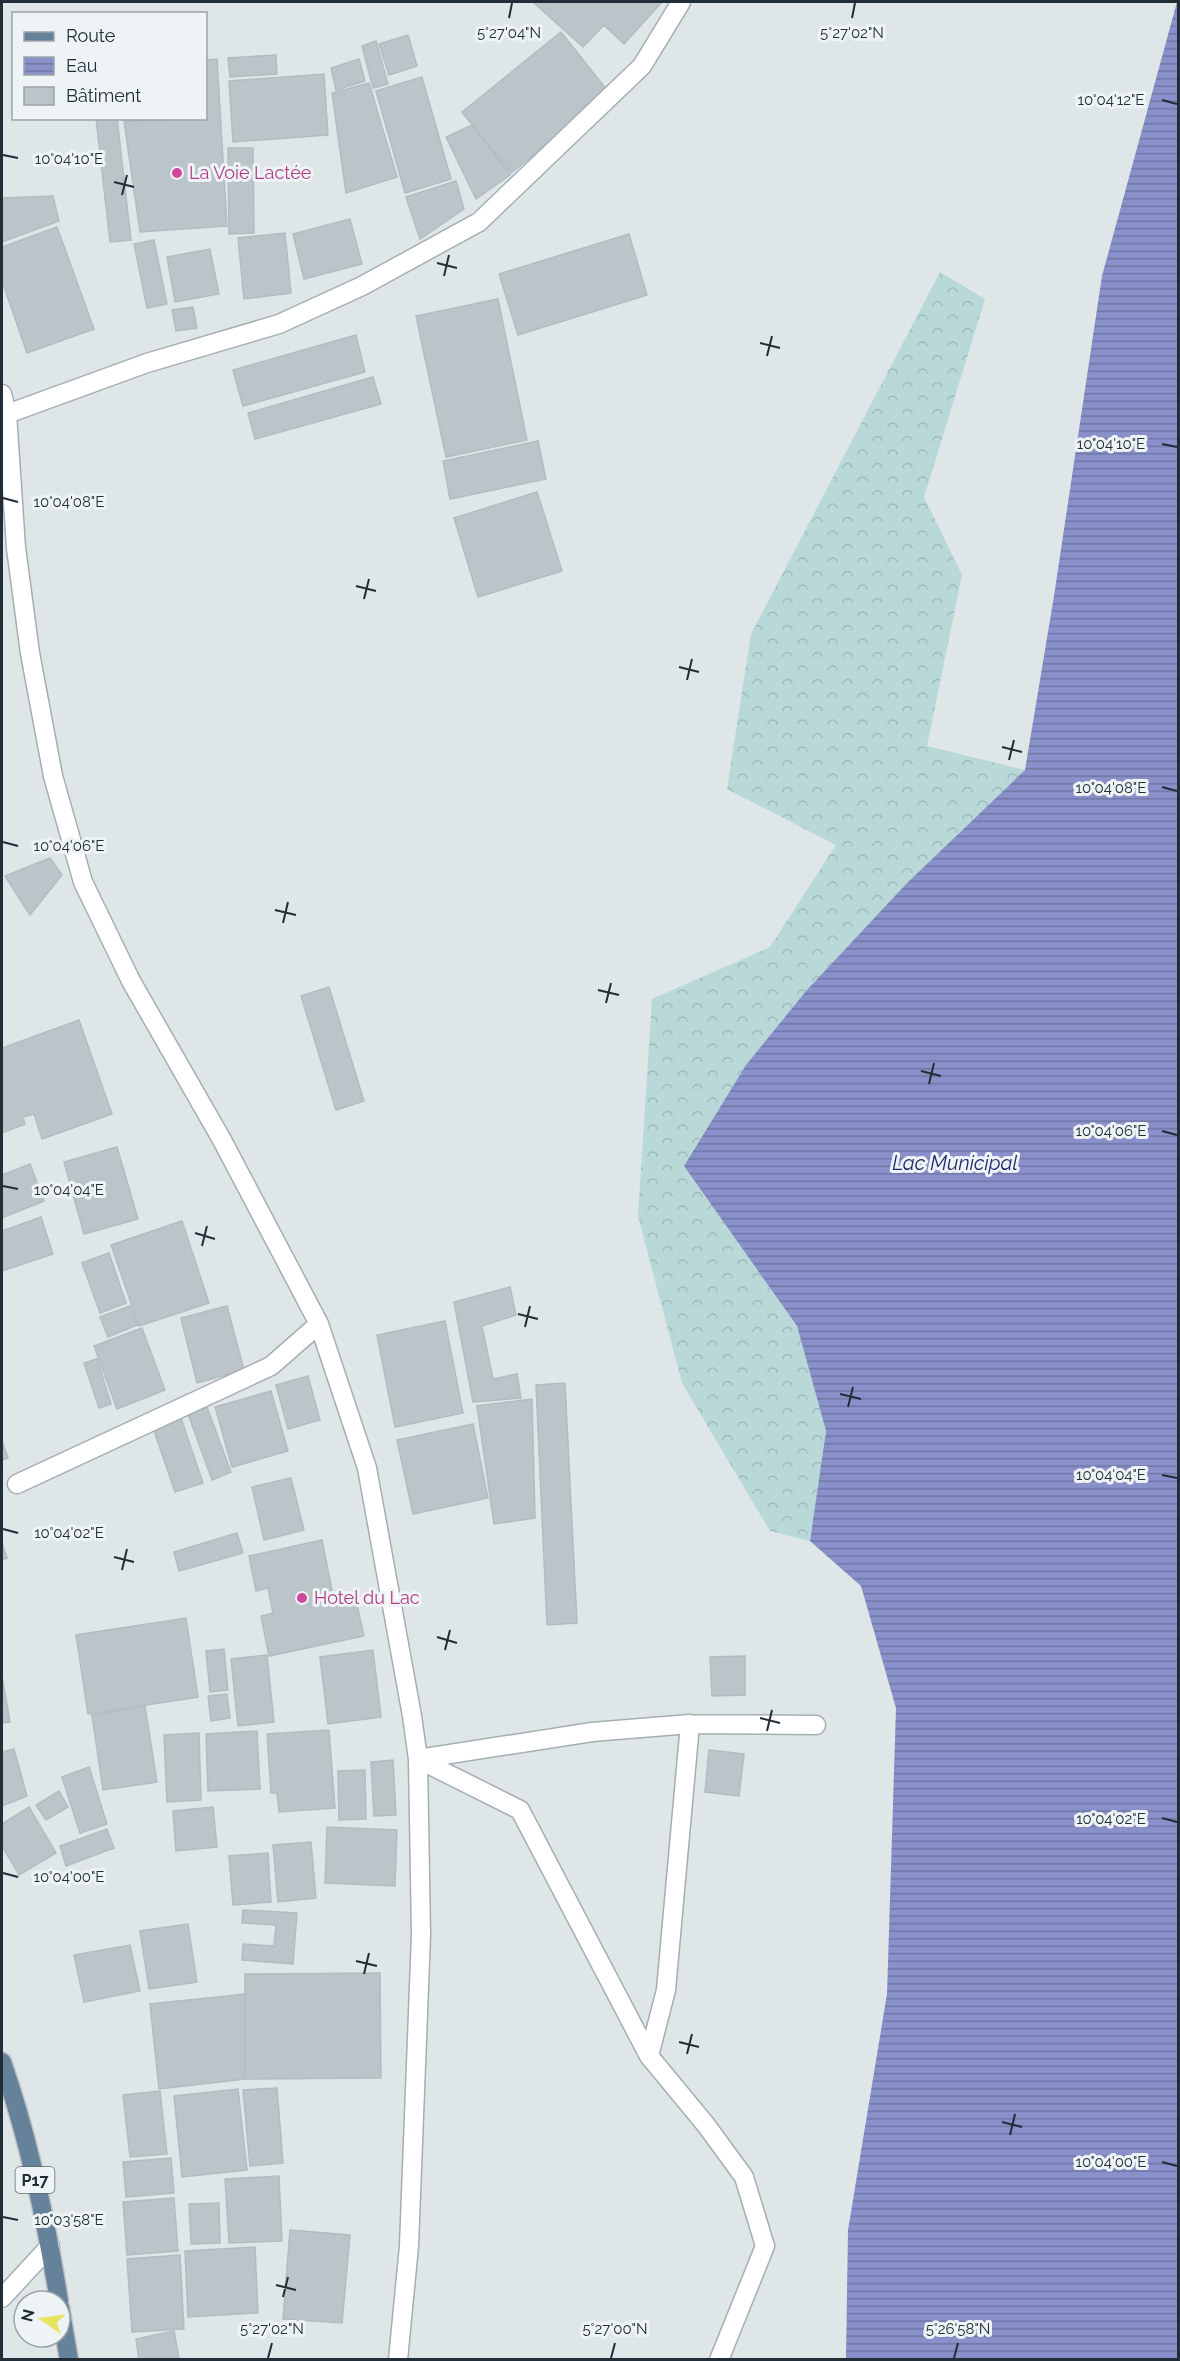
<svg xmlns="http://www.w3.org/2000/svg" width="1180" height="2361" font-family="Raleway,sans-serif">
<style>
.forest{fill:url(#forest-crowns)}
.water{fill:url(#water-rules)}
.building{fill:#bbc4c9;stroke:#b2bcc1;stroke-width:1.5}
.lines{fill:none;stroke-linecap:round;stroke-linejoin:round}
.street-casing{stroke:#a5aeb3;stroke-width:21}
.primary-casing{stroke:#bcc0c3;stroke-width:21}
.street{stroke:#fff;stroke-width:18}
.primary{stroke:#66819a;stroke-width:18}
.ticks{fill:none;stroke:#212d37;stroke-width:2}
.hotel-dot{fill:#d1479c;stroke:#eef4f6;stroke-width:2}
.labels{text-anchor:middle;stroke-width:6;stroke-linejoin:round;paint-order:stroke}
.shield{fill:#eef4f6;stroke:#5e6970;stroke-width:1.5}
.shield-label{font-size:16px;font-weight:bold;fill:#212d37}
.hotel-label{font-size:18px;fill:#b23c85;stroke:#eef4f6;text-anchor:start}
.water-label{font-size:20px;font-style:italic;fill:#21286d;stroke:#eef4f6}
.ticks-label{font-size:15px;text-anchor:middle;fill:#212d37;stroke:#eef4f6;stroke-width:6;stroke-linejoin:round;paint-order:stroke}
</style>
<defs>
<pattern id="forest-crowns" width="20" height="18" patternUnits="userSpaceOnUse" patternTransform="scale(1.5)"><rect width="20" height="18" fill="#b9d8d8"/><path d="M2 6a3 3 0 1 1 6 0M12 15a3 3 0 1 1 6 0" fill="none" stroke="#9fbaba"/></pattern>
<pattern id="water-rules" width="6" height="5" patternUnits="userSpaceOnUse" patternTransform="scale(1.5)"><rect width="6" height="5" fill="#8a91ca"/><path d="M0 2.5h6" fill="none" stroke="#7077a5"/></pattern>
</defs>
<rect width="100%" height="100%" fill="#dee6e8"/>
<path class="forest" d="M940 272 985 299 924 497 962 575 927 746 1025 770 907 883 806 991 746 1065 684 1166 797 1326 826 1431 810 1541 770 1531 682 1383 638 1216 652 999 770 947 836 845 727 789 751 634Z"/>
<path class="water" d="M1177 2 1178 2359H846L848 2230 887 1994 896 1708 861 1586 810 1541 826 1431 797 1326 684 1166 746 1065 806 991 907 883 1025 770 1054 596 1102 276Z"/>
<path class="building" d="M533 2H662L624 44 604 25 583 47Z
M561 32 610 94 511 173 462 112Z
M408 35 417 66 389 75 379 44Z
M376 41 388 84 373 88 362 46Z
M276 55 277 74 230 77 228 58Z
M217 59 227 226 140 232 124 121 206 118V60Z
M359 59 365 81 336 90 331 68Z
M324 74 328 135 233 142 229 81Z
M422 77 451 179 405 193 376 91Z
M369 83 397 177 346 193 332 93Z
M96 118H117L131 240 110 242Z
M472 125 510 175 476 199 446 137Z
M228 148H253L254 233 229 234Z
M456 181 464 209 420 239 406 197Z
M53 196 59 221 2 242V198Z
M350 219 362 264 304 279 293 234Z
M57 227 94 329 27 353 2 281V247Z
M285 233 291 293 244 299 238 238Z
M629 234 647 295 518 335 499 274Z
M154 240 167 304 147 308 134 244Z
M210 249 219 294 175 302 167 257Z
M498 299 527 440 446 457 416 316Z
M193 307 197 328 176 331 172 310Z
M356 335 365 372 243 406 233 370Z
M373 377 381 404 255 439 248 413Z
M538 441 546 479 450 499 443 461Z
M537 492 562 571 478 597 454 518Z
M50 858 62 875 30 915 5 876Z
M329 987 364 1101 336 1110 301 996Z
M79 1020 112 1114 42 1139 34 1114 23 1117 25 1124 2 1133V1048Z
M117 1147 138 1219 84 1234 64 1162Z
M30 1164 44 1201 2 1218V1175Z
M41 1217 53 1254 2 1271V1231Z
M182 1221 209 1303 139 1326 111 1245Z
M109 1253 126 1303 100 1313 82 1263Z
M510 1287 516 1315 482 1326 493 1379 517 1374 521 1398 473 1402 454 1302Z
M130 1306 137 1325 108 1337 100 1317Z
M227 1306 244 1370 197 1383 181 1318Z
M445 1321 463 1413 395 1427 377 1335Z
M142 1328 165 1390 117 1409 94 1346Z
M97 1359 111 1404 99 1408 84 1363Z
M308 1376 320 1420 288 1429 276 1385Z
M565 1383 577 1623 547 1625 536 1385Z
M271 1391 288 1451 232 1467 215 1407Z
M532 1399 535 1518 494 1524 477 1406Z
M207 1407 231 1472 212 1480 188 1414Z
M180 1415 203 1483 175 1492 152 1425Z
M473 1424 488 1498 413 1514 397 1440Z
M2 1441 8 1458 2 1460Z
M291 1478 304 1530 264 1540 252 1487Z
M237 1533 243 1553 179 1571 174 1552Z
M322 1540 334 1600 355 1596 364 1636 269 1656 261 1616 273 1613 268 1588 256 1591 249 1556Z
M2 1543 7 1558 2 1560Z
M186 1618 198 1697 88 1714 76 1635Z
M224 1649 228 1690 210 1692 206 1651Z
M373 1650 381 1717 328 1724 320 1657Z
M267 1655 274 1722 238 1726 231 1659Z
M745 1656V1695L712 1696 710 1657Z
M2 1676 10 1722 2 1723Z
M227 1694 230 1718 211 1721 208 1696Z
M145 1706 157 1782 103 1790 92 1715Z
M329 1730 335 1808 279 1812 277 1793H271L267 1734Z
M257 1731 260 1789 208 1791 206 1734Z
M199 1733 201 1800 167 1802 164 1735Z
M14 1749 27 1796 2 1806V1752Z
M709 1750 744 1754 739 1796 705 1792Z
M393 1760 396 1815 374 1816 371 1762Z
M89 1767 107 1824 80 1833 62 1777Z
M365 1770 366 1819 339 1820 338 1771Z
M59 1791 68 1807 46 1820 36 1805Z
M29 1807 56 1853 19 1875 2 1846V1824Z
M213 1807 217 1847 176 1851 173 1811Z
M327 1827 397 1830 395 1886 325 1883Z
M107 1829 114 1848 66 1866 60 1846Z
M311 1842 316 1898 278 1902 273 1845Z
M268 1853 271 1902 233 1905 229 1856Z
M243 1910 297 1913 293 1964 242 1960 243 1944 274 1946 276 1925 242 1923Z
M188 1924 197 1982 149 1989 140 1931Z
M130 1945 140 1991 84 2002 74 1955Z
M380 1973 381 2078 245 2079V1974Z
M245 1994V2079L159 2089 150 2004Z
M277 2088 283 2163 250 2166 243 2090Z
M238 2089 247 2170 182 2177 174 2096Z
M160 2091 167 2154 130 2157 123 2095Z
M171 2158 174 2193 126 2197 123 2162Z
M279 2176 282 2241 229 2243 225 2179Z
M174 2198 178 2251 127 2255 123 2202Z
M219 2203 220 2243 191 2244 189 2204Z
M290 2230 350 2235 342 2323 283 2319Z
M255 2247 258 2313 188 2317 185 2251Z
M180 2255 184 2329 132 2332 127 2259Z
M174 2331 179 2358 139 2360 136 2339Z"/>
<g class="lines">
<defs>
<path id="street" d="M2 394 7 414 16 548 30 653 53 776 83 882 131 981 222 1140 319 1324 367 1468 412 1716 418 1759 421 1935 409 2246 398 2360
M7 414 147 363 279 324 362 286 479 222 642 66 681 2
M17 1484 271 1366 319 1324
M690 1724 666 1990 649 2056 706 2125 744 2177 765 2246 719 2360
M649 2056 520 1810 418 1759 592 1732 690 1724 816 1725
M2 2298 50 2246"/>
<path id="primary" d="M2 2062C29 2139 46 2220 59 2301
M60 2307 69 2360"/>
</defs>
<use href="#street" class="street-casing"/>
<use href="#primary" class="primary-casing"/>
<use href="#street" class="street"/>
<use href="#primary" class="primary"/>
</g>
<path class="ticks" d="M509 18 512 3M852 18 855 3M1162 100 1177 104M3 155 18 158M114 182 134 187M122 195 127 175M437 263 457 268M444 276 449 255M760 343 780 348M767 356 772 336M1162 444 1177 447M3 498 18 502M356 586 376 591M364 599 369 579M679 667 699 672M687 680 692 659M1002 747 1022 752M1009 760 1014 740M1162 787 1177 791M3 842 18 846M275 910 296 915M283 923 288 902M598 990 619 995M606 1003 611 983M921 1071 941 1076M929 1084 934 1063M1162 1131 1177 1135M3 1186 18 1189M195 1233 215 1239M202 1246 207 1226M518 1314 538 1319M525 1327 530 1306M840 1394 861 1399M848 1407 853 1387M1162 1475 1177 1478M3 1529 18 1533M114 1557 134 1562M122 1570 127 1549M437 1637 457 1643M445 1650 450 1630M760 1718 780 1723M767 1731 772 1710M1162 1818 1177 1822M3 1873 18 1877M356 1961 377 1966M364 1974 369 1953M679 2042 699 2047M687 2054 692 2034M1002 2122 1022 2127M1010 2135 1015 2114M1162 2162 1177 2166M3 2217 18 2220M276 2285 296 2290M283 2297 288 2277M268 2358 272 2343M611 2358 615 2343M954 2358 958 2343"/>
<g class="hotel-dot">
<circle cx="177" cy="173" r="6"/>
<circle cx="302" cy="1598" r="6"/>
</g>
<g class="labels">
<rect class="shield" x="15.5" y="2167" width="39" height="26" rx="4.5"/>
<g class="shield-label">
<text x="35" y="2186">P17</text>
</g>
<g class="hotel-label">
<text x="189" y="179">La Voie Lactée</text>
<text x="314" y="1604">Hotel du Lac</text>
</g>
<g class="water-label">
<text x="955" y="1170">Lac Municipal</text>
</g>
</g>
<g class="ticks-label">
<text x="509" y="38">5°27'04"N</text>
<text x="852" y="38">5°27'02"N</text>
<text x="1111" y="105">10°04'12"E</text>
<text x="69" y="164">10°04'10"E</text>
<text x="1111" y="449">10°04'10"E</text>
<text x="69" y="507">10°04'08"E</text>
<text x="1111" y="793">10°04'08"E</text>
<text x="69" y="851">10°04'06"E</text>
<text x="1111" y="1136">10°04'06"E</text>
<text x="69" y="1195">10°04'04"E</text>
<text x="1111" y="1480">10°04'04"E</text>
<text x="69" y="1538">10°04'02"E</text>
<text x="1111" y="1824">10°04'02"E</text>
<text x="69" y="1882">10°04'00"E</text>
<text x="1111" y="2167">10°04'00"E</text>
<text x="69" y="2225">10°03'58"E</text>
<text x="272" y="2334">5°27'02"N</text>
<text x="615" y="2334">5°27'00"N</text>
<text x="958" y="2334">5°26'58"N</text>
</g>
<rect width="1180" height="2361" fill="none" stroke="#212d37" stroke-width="6"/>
<rect x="12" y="12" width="195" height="108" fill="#eef4f6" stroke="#9ca4aa" stroke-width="1.5"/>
<rect x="24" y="32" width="30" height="9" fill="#66819a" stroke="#9ca4aa" stroke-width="1.5"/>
<text x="66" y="42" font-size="18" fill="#212d37">Route</text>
<rect x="24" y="57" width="30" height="18" fill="url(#water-rules)" stroke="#9ca4aa" stroke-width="1.5"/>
<text x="66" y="72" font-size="18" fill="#212d37">Eau</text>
<rect x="24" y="87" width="30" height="18" fill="#bbc4c9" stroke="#9ca4aa" stroke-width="1.5"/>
<text x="66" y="102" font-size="18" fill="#212d37">Bâtiment</text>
<g transform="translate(42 2319) rotate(284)"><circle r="28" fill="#eef4f6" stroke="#9ca4aa" stroke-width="1.5"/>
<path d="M0-4.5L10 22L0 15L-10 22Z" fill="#e6e45f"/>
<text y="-9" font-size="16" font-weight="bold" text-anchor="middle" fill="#212d37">N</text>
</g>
</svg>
